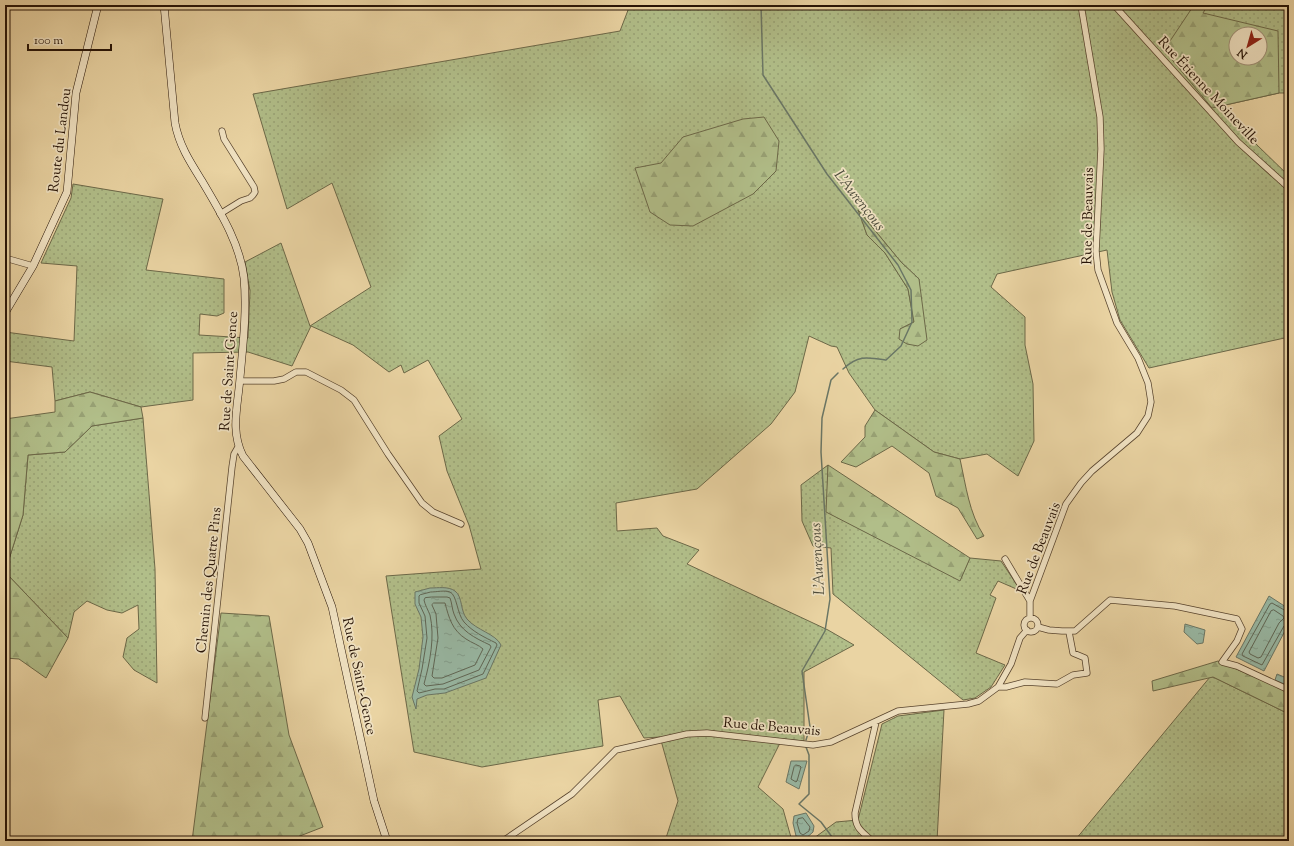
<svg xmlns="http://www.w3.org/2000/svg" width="1294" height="846" font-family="'Sorts Mill Goudy',serif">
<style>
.grass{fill:url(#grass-dots);stroke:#6c6848;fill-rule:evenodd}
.forest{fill:url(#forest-firs);stroke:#6c6848;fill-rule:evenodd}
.water{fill:url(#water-ripples);stroke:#6a7665}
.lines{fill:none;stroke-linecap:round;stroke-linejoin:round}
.shore{stroke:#5f6655;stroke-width:1}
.stream{stroke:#6a7665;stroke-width:1.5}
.street-casing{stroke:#57432d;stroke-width:7}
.secondary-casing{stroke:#261306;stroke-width:8}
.street{stroke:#f1e3c3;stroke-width:5.5}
.secondary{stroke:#f1e3c3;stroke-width:7}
.labels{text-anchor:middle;stroke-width:3.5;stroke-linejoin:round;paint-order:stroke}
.street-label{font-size:14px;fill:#261306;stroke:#f1e3c3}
.water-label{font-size:15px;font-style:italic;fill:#4e4d3d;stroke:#f1e3c3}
</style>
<defs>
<pattern id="grass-dots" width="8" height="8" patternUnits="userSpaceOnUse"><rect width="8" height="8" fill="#b1be89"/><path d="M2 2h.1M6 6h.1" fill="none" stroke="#98a275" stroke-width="1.8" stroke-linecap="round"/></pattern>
<pattern id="forest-firs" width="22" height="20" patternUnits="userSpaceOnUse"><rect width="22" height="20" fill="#b1be89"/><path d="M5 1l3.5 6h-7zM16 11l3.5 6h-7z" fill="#98a275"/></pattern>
<pattern id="water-ripples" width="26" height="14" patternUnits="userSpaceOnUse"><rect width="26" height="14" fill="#98b8a4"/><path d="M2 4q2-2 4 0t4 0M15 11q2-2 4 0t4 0" fill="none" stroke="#839d8c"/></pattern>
</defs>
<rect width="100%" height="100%" fill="#ead4a3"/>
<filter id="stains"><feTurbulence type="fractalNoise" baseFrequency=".005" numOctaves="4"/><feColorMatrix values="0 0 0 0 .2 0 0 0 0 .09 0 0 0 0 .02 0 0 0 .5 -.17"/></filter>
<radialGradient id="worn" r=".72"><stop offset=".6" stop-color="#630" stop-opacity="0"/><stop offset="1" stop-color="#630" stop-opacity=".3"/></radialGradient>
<path class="grass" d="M630 5H1289V93H1279L1221 106 1257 145 1289 176V337L1149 368 1120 320 1112 292 1107 250 997 274 991 287 1025 317V345L1033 384 1034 441 1018 476 987 454 960 459 934 452 875 410 849 373 837 347 831 346 809 336 795 392 771 424 697 489 616 503 617 531 657 528 663 536 699 550 687 564 828 630 854 645 804 672V741L782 739 758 787 783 809 792 841H665L678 801 660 737 644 738 620 696 598 700 603 746 482 767 414 752 386 576 481 569 469 525 447 471 439 436 462 419 428 360 404 373 401 365 389 372 353 345 311 326 292 366 248 352 193 353V400L141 407 90 392 55 401 52 367 5 361V332L74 341 77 266 41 263 71 198 73 184 163 199 146 270 224 279V313L217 316 200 314 199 335 248 338 250 291 245 262 281 243 310 326 371 287 332 183 287 209 253 94 620 31ZM1236 34H1260V58H1236ZM859 211 901 262 919 279 918 346 900 329 914 322 908 289 885 253 867 235Z
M143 418 155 569 157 683 134 670 123 657 127 638 139 629 138 605 122 613 107 610 87 601 74 612 68 638 5 572 23 515 28 455 65 452 92 426Z
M828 465 827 512 960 580 970 558 1001 561 1021 591 998 581 990 595 996 598 976 653 1005 665 991 687 975 698 963 700 833 594 831 548 813 546 802 521 801 485Z
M1210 677H1213L1289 714V841H1077L1076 839Z
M944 710 937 841H810L836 822 858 820 882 724 898 716Z"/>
<path class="forest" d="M1194 5H1208L1203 13 1278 31 1279 93 1212 108 1164 50ZM1236 34H1260V58H1236Z
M764 117 779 141 776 171 753 194 693 226 670 225 650 212 635 168 661 163 683 137 743 119Z
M858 210 901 262 919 279 927 340 918 346 907 344 899 339 900 329 914 322 908 289 885 253 867 235Z
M90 392 141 407 143 418 92 426 65 452 28 455 23 515 5 572 68 638 46 678 19 659 5 658V419L55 412V401Z
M875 410 934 452 960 459C966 486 969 513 984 536L977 539 958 508 936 496 929 473 892 446 856 467 841 462 865 437V426Z
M828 465 970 558 960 581 826 512Z
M221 613 269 616 289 735 323 827 287 841H192Z
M1218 661 1289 692V714L1213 677 1153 691 1152 681Z"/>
<path class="water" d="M430 588C438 588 448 586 455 591 463 597 460 611 467 619 476 630 496 634 501 645L486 678 445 693 427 695 417 699 416 709 412 697 419 669 423 637 421 617 415 604V592Z
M1269 596 1289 609V627H1287L1264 671 1236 657Z
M1185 624 1205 630 1203 643 1197 644 1184 632Z
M1277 674 1289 679V686L1275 680Z
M791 761H807L799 789 786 782Z
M806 813 814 826 813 832 804 840 796 836 793 823 794 816Z"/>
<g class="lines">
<path class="shore" d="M431 592C436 592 445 590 450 592 457 595 457 614 464 622 473 632 484 637 496 643L497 645 483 674 444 689H435L419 693 417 691 422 669 427 638 425 616 419 603V596L420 595Z
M432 597H447L450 598C452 603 452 609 454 614 460 631 475 638 490 645L491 647 479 670 443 684 426 686 424 684C430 662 435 637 430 615 428 610 425 605 424 600L425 598Z
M434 603H445C449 618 452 630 466 639 472 643 479 645 483 649L475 665 442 678H434L432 676 438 638 436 614 432 605Z
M1274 610 1283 616 1284 618 1279 623 1261 657 1258 658 1250 654 1249 652 1271 611Z
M1289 612 1286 611 1272 603 1270 604 1242 654 1243 656 1262 665 1284 626 1289 623
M796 765 800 766 801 767 797 781 796 782 791 779 794 767Z
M803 818 810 827 809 831 803 835 800 833 797 823 798 819Z"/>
<path class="stream" d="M761 5 763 75 827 174 898 265 911 290 912 322 901 346 886 360C867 357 858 355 843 369
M806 740 810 727 802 671 825 631 830 599 821 452 822 418 831 380 838 373
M806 747 809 755V794L799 804 821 822 835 841"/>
<defs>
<path id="street" d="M1114 5 1238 142 1289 188
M220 214 241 201 250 198 253 195 255 192 254 187 224 139 222 131
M5 258 33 266
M240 381H274L284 379 296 372H306L341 390 354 400 388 454 422 503 433 512 461 524
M1005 559 1030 601
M1030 618V601L1066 504 1081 483 1092 471 1137 433 1148 416 1151 402 1148 383 1138 358 1117 323 1098 270 1096 251 1101 149 1100 117 1081 5
M1024 625a7 7 0 1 1 14 0a7 7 0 1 1-14 0Z
M1038 627 1049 630 1062 631H1075L1110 600 1175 606 1237 619 1242 629 1237 641 1222 662 1237 666 1289 690
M998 687H1006L1025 682 1057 684 1073 675 1087 673 1085 658 1073 653 1069 632
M205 718 232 467 234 454 238 447
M503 841 572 794 616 750 687 734 707 733 813 745 831 742 898 711 968 704 979 701 998 687 1011 664 1020 638 1027 630
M872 841C862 831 855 829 855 813L876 722"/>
<path id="secondary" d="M164 5 175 123C179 145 190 162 202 181 219 210 240 243 244 278 247 311 243 345 240 378 238 405 230 431 243 456L300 529 308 543 332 607 374 801 387 841
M5 313 33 266 67 192 76 93 98 5"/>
</defs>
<use href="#street" class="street-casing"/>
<use href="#secondary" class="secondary-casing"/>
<use href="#street" class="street"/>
<use href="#secondary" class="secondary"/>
</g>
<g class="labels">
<g class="street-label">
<text transform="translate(1209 90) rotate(47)" y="5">Rue Étienne Moineville</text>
<text transform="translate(59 140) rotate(-83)" y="5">Route du Landou</text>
<text transform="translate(1087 216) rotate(-89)" y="5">Rue de Beauvais</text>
<text transform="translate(228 371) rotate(-86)" y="5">Rue de Saint-Gence</text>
<text transform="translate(1038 548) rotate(-69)" y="5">Rue de Beauvais</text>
<text transform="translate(208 580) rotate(-84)" y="5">Chemin des Quatre Pins</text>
<text transform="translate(360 676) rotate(78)" y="5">Rue de Saint-Gence</text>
<text transform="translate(772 726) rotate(5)" y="5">Rue de Beauvais</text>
</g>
<g class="water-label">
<text transform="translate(860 200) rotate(52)" y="5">L'Aurençous</text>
<text transform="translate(817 559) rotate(-93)" y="5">L'Aurençous</text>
</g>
</g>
<rect width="1294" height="846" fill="none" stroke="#ead4a3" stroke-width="20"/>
<rect x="6" y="6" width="1282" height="834" fill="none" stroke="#261306" stroke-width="2"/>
<rect x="10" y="10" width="1274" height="826" fill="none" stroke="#261306"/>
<g transform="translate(1248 46) rotate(217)"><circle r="19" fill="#f1e3c3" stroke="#a09077"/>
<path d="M0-3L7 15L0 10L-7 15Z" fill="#8f2418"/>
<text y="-6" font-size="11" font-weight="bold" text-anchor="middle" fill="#261306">N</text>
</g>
<path d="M28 44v6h83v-6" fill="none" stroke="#261306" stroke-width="2"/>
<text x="34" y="44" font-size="12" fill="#261306" stroke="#f1e3c3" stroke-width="3" paint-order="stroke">100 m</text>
<rect width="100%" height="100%" filter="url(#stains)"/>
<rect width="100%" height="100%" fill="url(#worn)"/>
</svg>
